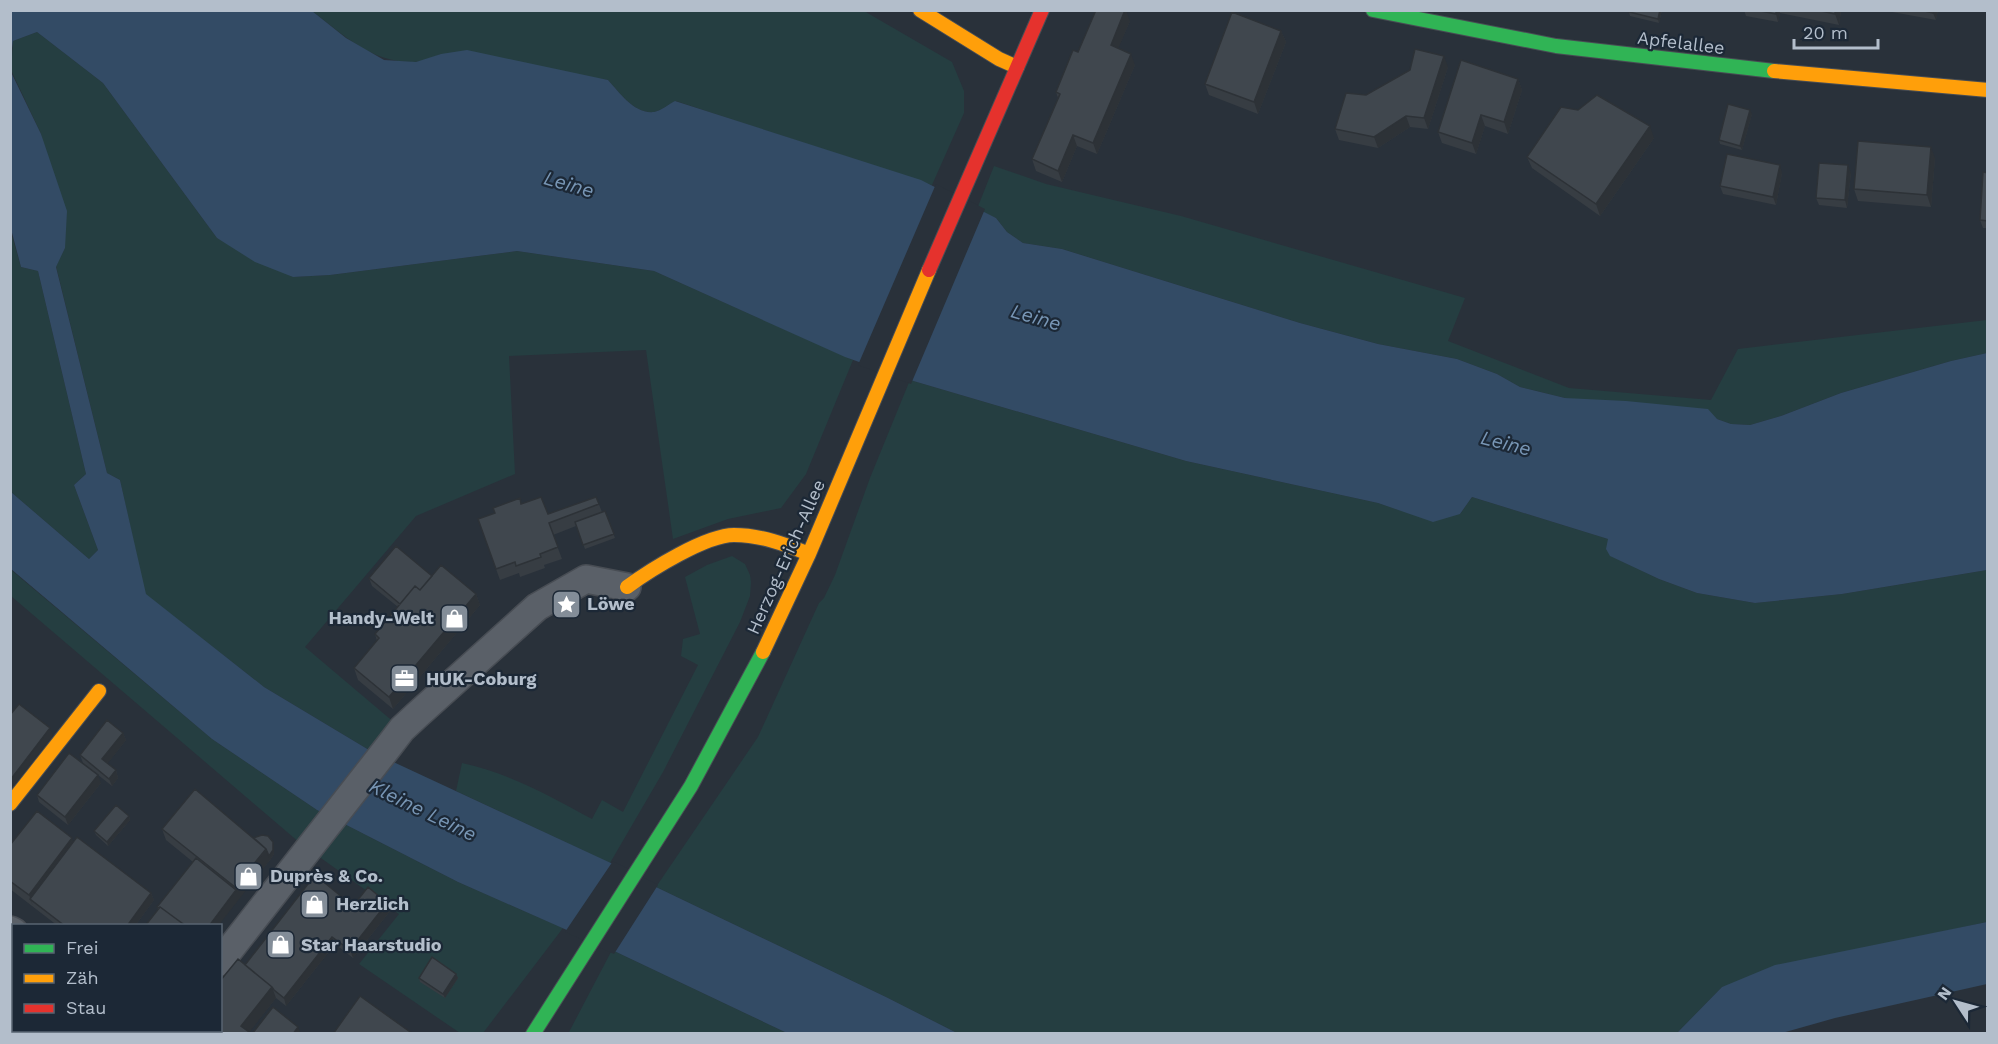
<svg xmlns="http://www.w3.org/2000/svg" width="1998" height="1044" font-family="'Work Sans',sans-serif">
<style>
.green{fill:#253e41}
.water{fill:#334b65}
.pier{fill:#29313a}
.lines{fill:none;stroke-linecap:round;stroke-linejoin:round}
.street-casing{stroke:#484d54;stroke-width:30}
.fast-casing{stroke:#484d54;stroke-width:16}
.slow-casing{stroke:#484d54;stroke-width:16}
.jam-casing{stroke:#484d54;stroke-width:16}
.street{stroke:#5a6068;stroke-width:27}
.fast{stroke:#30b455;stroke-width:14}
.slow{stroke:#ff9f0a;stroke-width:14}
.jam{stroke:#e5322d;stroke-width:14}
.wall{fill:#373d43}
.shaded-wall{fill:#2d3237}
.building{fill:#40474e;stroke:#2d3237;stroke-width:1.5}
.labels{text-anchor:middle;stroke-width:4.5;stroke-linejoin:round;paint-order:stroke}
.street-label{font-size:18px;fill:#b3becb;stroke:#1c2836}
.poi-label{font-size:18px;font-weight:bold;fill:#b3becb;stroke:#1c2836;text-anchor:start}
.water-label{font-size:20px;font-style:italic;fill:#7896b5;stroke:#1c2836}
</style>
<rect width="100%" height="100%" fill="#29313a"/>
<path class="green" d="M312 11H864L952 62 964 91V113L932 185 676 101C669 104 661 111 654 112 634 114 620 93 608 80L441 54C433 57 423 62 414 62 371 63 344 35 312 11Z
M37 32 103 83 217 238 293 277 330 275 517 251 654 271 853 360 806 474 781 508 728 519 673 539 646 350 509 356 515 474 416 516 305 647 396 724 374 753 264 687 145 594 120 480 107 473 56 266 65 248 41 134 11 70 13 41Z
M994 166 1046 184 1181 216 1465 298 1448 341 1569 388 1711 400 1738 349 1987 320V353L1951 361 1841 393 1781 416 1750 425 1731 424 1717 419 1565 398 1520 387 1497 374 1457 359 1378 344 1300 323 1062 249 1023 243 1007 232 996 218 977 209Z
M10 229 21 267 38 271 86 474 74 485 98 550 89 559 11 492Z
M910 380 1186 461 1378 503 1402 511 1460 514 1472 497 1608 539 1611 556 1659 579 1697 593 1755 603 1842 594 1987 570V922L1899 941 1722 987 1677 1033H957L886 997 656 887 758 737 819 603 824 598 835 575 870 478Z
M732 556 745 564 750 575 751 582 750 596 740 622 663 772 610 863 456 791 462 763C509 773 550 796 592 819L602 800 623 812 698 665 681 656 683 639 700 634 685 577 707 565Z
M10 569 212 739 317 810 458 882 563 928 483 1033H460L359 964 399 914 300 843 11 596Z
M612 950 787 1033 568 1034Z"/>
<path class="water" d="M11 11H312L346 38 384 60 416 62 441 54 467 50 608 80C620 93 634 114 654 112 661 111 669 104 675 101L921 180 996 218 1007 232 1023 243 1062 249 1300 323 1378 344 1457 359 1497 374 1520 387 1565 398 1626 401 1708 409 1717 419 1731 424 1750 425 1781 416 1841 393 1951 361 1987 353V570L1842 594 1755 603 1697 593 1659 579 1610 556 1606 549 1608 539 1472 497 1460 514 1433 522 1378 503 1186 461 910 380 845 357 654 271 517 251 330 275 293 277 255 262 217 238 103 83 37 32 13 41 11 56Z
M10 70 41 134 67 211 65 248 56 267 107 473 120 480 146 594 264 687 374 753 613 864 656 887 886 997 957 1033H787L612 950 458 882 317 810 212 739 11 569V492L89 559 98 550 74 485 86 474 38 271 21 267 11 229Z
M1987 922V984L1835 1018 1782 1033H1677L1722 987 1775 965Z"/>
<path class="pier" d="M936 184 985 209 911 384 858 365Z
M613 861 658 885 614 954 565 932Z"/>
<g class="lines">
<defs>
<path id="street" d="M10 930 14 932
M220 962 389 746 402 729 416 716 537 607 586 579 627 587
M135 1030 138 1034
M165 1034 168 1030"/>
<path id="fast" d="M1373 10 1556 46 1774 71
M533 1034 691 786 763 652"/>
<path id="slow" d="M920 10 999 59 1017 67
M1774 71 1988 90
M627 587C650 570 706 535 734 535 760 535 785 544 809 554
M763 652 809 554 929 270
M10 804 99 691"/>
<path id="jam" d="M929 270 1042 10"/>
</defs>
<use href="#street" class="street-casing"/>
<use href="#fast" class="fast-casing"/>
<use href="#slow" class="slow-casing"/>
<use href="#jam" class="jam-casing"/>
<use href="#street" class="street"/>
<use href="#fast" class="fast"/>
<use href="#slow" class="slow"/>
<use href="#jam" class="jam"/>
</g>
<path class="wall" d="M1662 10 1659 23 1630 16 1629 12Z
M1744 10H1841V11L1839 25 1780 13 1778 22 1746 16Z
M1891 10H1938L1936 20 1892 12Z
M1130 21 1118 48 1135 65 1097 154 1077 146 1062 182 1036 171 1032 159 1058 98 1056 92 1078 52Z
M1281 31 1286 42 1258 114 1209 95 1205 84Z
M1448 67 1428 129 1410 127 1378 148 1339 140 1335 129 1366 95Z
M1518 79 1522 90 1508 134 1485 126 1476 154 1442 143 1438 132Z
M1752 114 1742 150 1720 144 1719 140Z
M1654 138 1600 216 1532 168 1527 157Z
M1935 158 1931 207 1858 201 1854 189Z
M1782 173 1776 205 1723 194 1720 186Z
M1851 173 1847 208 1819 205 1816 198Z
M1988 173V228H1983L1980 220Z
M596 497 602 512 605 511 615 538 585 549 576 526 553 535 562 559 544 565 545 568 520 577 519 573 500 580 478 519 522 504 548 514Z
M432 576 476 594 480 605 393 709 358 680 354 668 377 641 375 634 398 607 372 586 369 578Z
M123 733 126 740 107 764 116 770 118 778 112 786 83 763 80 755Z
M101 783 68 825 39 802 37 795Z
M129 816 130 820 108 846 96 835 94 831Z
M162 829 254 838 274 846V854L270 860 239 898 158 909 157 907 193 862 166 840Z
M74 842 151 893 154 900 135 926H58L10 889V845Z
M353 906 390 911 353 958 335 944 286 1006 276 998 249 1032V1034H185L184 1030H220L245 965Z
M456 974 458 978 445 998 420 982 419 978Z
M29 1030H115L118 1034H32Z"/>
<path class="shaded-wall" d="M1125 10H1126L1130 21 1115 56 1111 45Z
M1660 10H1662L1659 23 1658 19Z
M1776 10H1779L1780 13 1778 22 1776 14Z
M1835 10H1841L1839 25 1835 14Z
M1934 10H1938L1936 20 1933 13Z
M1281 31 1286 42 1258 114 1254 102Z
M1131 54 1135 65 1097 154 1093 143Z
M1444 56 1448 67 1428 129 1424 118Z
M1518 79 1522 90 1508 134 1504 122Z
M1750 110 1752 114 1742 150 1740 146Z
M1481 115 1485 126 1476 154 1472 143Z
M1406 116 1410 127 1378 148 1374 137Z
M1650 126 1654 138 1600 216 1596 204Z
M1073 135 1077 146 1062 182 1058 171Z
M1931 147 1935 158 1931 207 1927 195Z
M1780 165 1782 173 1776 205 1773 197Z
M1848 165 1851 173 1847 208 1845 200Z
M476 594 480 605 393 709 389 697Z
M50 728 53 736 14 786 11 779Z
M123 733 126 740 105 767 102 759Z
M116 770 118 778 112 786 109 779Z
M98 775 101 783 68 825 65 817Z
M129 816 130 820 108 846 107 842Z
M72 838 76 849 30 899 33 906 29 895Z
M273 842 274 846V854L270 860 218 926H209L236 890 235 887Z
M151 893 154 900 135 926H127Z
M387 903 390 911 353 958 350 950Z
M332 937 335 944 286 1006 284 998Z
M456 974 458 978 445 998 443 994Z
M272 987 276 998 248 1034 241 1026Z
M14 1013V1025L10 1029V1017Z
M298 1027 301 1034H293Z"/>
<path class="building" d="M1096 10H1125L1111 45 1131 54 1093 143 1073 135 1058 171 1032 159 1060 94 1056 92 1073 50 1078 52Z
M1629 10H1660L1658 19 1629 12Z
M1756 10H1776V14Z
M1817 10H1835V14Z
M1921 10H1934L1933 13Z
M1232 12 1281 31 1254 102 1205 84Z
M1415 49 1444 56 1424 118 1406 116 1374 137 1335 129 1346 93 1366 95 1410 70Z
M1461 60 1518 79 1504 122 1481 115 1472 143 1438 132Z
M1597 95 1650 126 1596 204 1527 157 1561 107 1578 110Z
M1728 104 1750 110 1740 146 1719 140Z
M1858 141 1931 147 1927 195 1854 189Z
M1727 154 1780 165 1773 197 1720 186Z
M1819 163 1848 165 1845 200 1816 198Z
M1983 172 1988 173V221L1980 220Z
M541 497 548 514 596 497 599 504 549 523 558 547 540 554 541 557 516 566 515 562 496 569 478 519 495 513 493 508 520 498 521 504Z
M605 511 614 534 583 545 575 522Z
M396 546 432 576 420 590 415 586 400 604 369 578Z
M441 565 476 594 389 697 354 668 379 638 375 634 415 586 420 590Z
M19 704 50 728 11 779 10 715Z
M107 720 123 733 102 759 116 770 109 779 80 755Z
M69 753 98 775 65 817 37 795Z
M195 789 266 849 235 887 162 829Z
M116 805 129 816 107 842 94 831Z
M37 811 72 838 29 895 10 881V845Z
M262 835 268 836 273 842V850L269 856 266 849 254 838 256 837Z
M77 837 151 893 127 926H65L30 899Z
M196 858 236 890 209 926H186L160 907 159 908 157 907Z
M315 875 353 906 368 887 387 903 350 950 332 937 284 998 274 990 272 987 245 965Z
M160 907 186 926H145Z
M10 946 14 949V1013L10 1017Z
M432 957 456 974 443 994 419 978Z
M238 959 272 987 241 1026 249 1032 248 1034H191L187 1030H220V981Z
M360 996 413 1034H333Z
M273 1007 298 1027 293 1034H252Z
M38 1030H115L118 1034H42Z"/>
<defs>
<symbol id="sight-square" viewBox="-11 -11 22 22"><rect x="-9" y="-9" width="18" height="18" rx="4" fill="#838d98" stroke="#1c2836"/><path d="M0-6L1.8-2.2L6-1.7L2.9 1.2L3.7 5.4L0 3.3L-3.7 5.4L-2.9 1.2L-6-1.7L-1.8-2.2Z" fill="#fff"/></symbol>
<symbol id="shop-square" viewBox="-11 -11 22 22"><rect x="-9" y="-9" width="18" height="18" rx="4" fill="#838d98" stroke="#1c2836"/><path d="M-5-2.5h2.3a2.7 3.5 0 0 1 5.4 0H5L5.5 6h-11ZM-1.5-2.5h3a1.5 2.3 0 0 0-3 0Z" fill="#fff"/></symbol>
<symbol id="office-square" viewBox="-11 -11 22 22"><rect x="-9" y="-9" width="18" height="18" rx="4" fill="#838d98" stroke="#1c2836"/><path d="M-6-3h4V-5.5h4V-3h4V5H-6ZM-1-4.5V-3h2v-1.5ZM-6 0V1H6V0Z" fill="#fff"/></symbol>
</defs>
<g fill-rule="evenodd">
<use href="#sight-square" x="550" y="588" width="33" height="33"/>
<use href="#shop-square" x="438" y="602" width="33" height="33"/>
<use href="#office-square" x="388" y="662" width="33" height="33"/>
<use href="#shop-square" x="232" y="860" width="33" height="33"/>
<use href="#shop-square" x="298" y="888" width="33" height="33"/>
<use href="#shop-square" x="264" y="928" width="33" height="33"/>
</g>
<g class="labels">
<g class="street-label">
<text transform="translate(1681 43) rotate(7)" y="6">Apfelallee</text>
<text transform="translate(786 557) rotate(-66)" y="6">Herzog-Erich-Allee</text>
</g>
<g class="poi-label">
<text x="587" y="610">Löwe</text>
<text x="434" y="624" text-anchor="end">Handy-Welt</text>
<text x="426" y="685">HUK-Coburg</text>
<text x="270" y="882">Duprès &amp; Co.</text>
<text x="336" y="910">Herzlich</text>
<text x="301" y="951">Star Haarstudio</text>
</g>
<g class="water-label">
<text transform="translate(569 184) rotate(16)" y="7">Leine</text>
<text transform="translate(1036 317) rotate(16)" y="7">Leine</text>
<text transform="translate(1506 443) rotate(14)" y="7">Leine</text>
<text transform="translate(423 810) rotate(26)" y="7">Kleine Leine</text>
</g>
</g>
<rect width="1998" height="1044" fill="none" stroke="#b3becb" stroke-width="24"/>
<rect x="12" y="924" width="210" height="108" fill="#1c2836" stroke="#586472" stroke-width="1.5"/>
<rect x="24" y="944" width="30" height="9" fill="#30b455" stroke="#586472" stroke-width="1.5"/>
<text x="66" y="954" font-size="18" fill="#b3becb">Frei</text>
<rect x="24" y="974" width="30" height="9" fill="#ff9f0a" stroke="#586472" stroke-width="1.5"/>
<text x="66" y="984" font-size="18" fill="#b3becb">Zäh</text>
<rect x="24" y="1004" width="30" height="9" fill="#e5322d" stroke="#586472" stroke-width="1.5"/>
<text x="66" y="1014" font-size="18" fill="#b3becb">Stau</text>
<g transform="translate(1956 1002) rotate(306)" stroke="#1c2836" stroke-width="4.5" paint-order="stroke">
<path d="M0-4.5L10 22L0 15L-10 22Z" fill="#b3becb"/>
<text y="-9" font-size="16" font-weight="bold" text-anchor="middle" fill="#b3becb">N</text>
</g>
<path d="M1794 39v9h84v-9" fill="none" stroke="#b3becb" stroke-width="3"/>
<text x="1803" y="39" font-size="18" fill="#b3becb" stroke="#1c2836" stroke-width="4.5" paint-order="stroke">20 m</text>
</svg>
